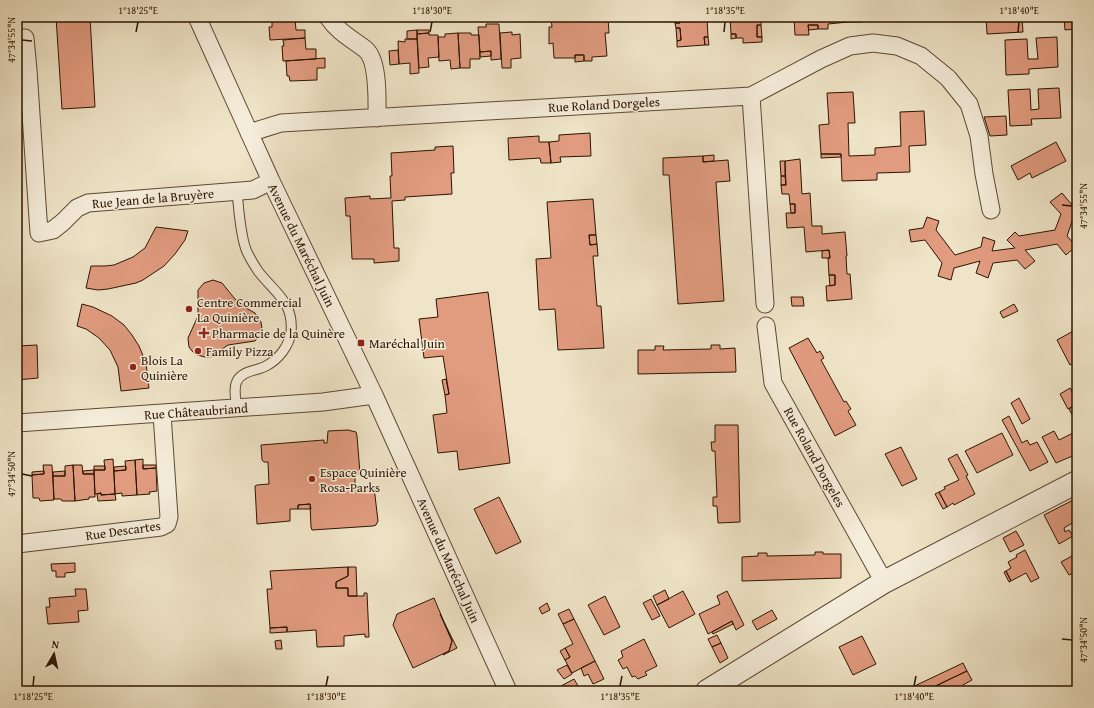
<svg xmlns="http://www.w3.org/2000/svg" width="1094" height="708" font-family="'Gentium Book Plus',serif">
<style>
.building{fill:#e19b7f;stroke:#2c1500}
.lines{fill:none;stroke-linecap:round;stroke-linejoin:round}
.service-casing{stroke:#5d4932;stroke-width:11}
.minor-casing{stroke:#5d4932;stroke-width:19}
.tertiary-casing{stroke:#5d4932;stroke-width:24}
.service{stroke:#f5eddb;stroke-width:9}
.minor{stroke:#f5eddb;stroke-width:17}
.tertiary{stroke:#f5eddb;stroke-width:22}
.ticks{fill:none;stroke:#2c1500;stroke-width:1.5}
.poi-dot{fill:#8f2418;stroke:#f5eddb;stroke-width:1.5}
.labels{text-anchor:middle;stroke-width:3;stroke-linejoin:round;paint-order:stroke}
.street-label{font-size:13px;fill:#2c1500;stroke:#f5eddb}
.poi-label{font-size:13px;fill:#2c1500;stroke:#f5eddb;text-anchor:start}
.neatline{fill:none;stroke:#2c1500;stroke-width:1.5}
.ticks-label{font-size:10px;text-anchor:middle;fill:#2c1500}
</style>
<rect width="100%" height="100%" fill="#efe4c7"/>
<filter id="stains"><feTurbulence type="fractalNoise" baseFrequency=".005" numOctaves="4"/><feColorMatrix values="0 0 0 0 .2 0 0 0 0 .09 0 0 0 0 .02 0 0 0 .5 -.17"/></filter>
<radialGradient id="worn" r=".72"><stop offset=".6" stop-color="#630" stop-opacity="0"/><stop offset="1" stop-color="#630" stop-opacity=".3"/></radialGradient>
<path class="building" d="M56 17H90L95 107 62 109Z
M259 17H282V19L259 21Z
M551 17 608 18 609 33H605L607 56 592 57V61H584V55H575V58H554L553 43 549 44V27H552Z
M675 17H680V23H675Z
M680 17H707L708 37H704L705 45 677 47V41L681 40 680 28H676L675 23H680Z
M730 17 761 18V25H757V37H762V42L743 43V38H736V34H731Z
M794 17H857L838 18V23L828 24V29H818V25H808L809 35H795Z
M848 17H862V22H848Z
M848 17V22L838 23V18Z
M986 17H1022L1023 32 987 34Z
M1064 17H1074L1075 29 1065 30Z
M295 19 296 30H305V38L270 40 269 27H272V20Z
M486 24H499L501 59 491 60V51L480 52 478 27H486Z
M757 25H761L762 37H757Z
M808 25H818V29L809 30Z
M676 28H680L681 40 677 41Z
M417 30V39H407V31Z
M417 30H429V33L417 34Z
M512 32V35L520 34 521 58 511 59V68H502L500 33Z
M429 33V35H438L439 57 428 58 429 67 419 68 417 34Z
M458 33 460 68 451 69 450 60 439 61 438 37H445V34Z
M458 33H471V35H479L480 59H470V68H460Z
M731 34H736V38L731 39Z
M704 37H708L709 45H705Z
M1057 37 1058 67 1029 69V74L1006 75 1005 40 1027 39 1028 59H1038L1036 38Z
M305 38 306 49H316V59L283 61 282 46H284L283 40Z
M405 39H417L419 73 410 74V63L399 64 398 41 405 42Z
M398 50 399 64 390 65 389 51Z
M491 51V56L480 57V52Z
M575 55H584V61L575 62Z
M325 58V68H317V80L290 81 289 76H287L286 61Z
M1059 88 1061 118 1031 119 1032 125 1010 126 1008 90 1030 89 1031 110 1039 109 1038 89Z
M853 92 855 123H848L849 156 875 155V148L901 146 900 112 924 111 926 145 909 146 910 172 877 173V180L842 181 841 154H821L819 125 829 124 827 93Z
M1006 116 1007 135 990 136 984 117Z
M590 133 591 156 560 157 561 162 551 163 549 142 559 141V135Z
M539 136V142H549L551 163H541L540 158 509 160 508 138Z
M1056 142 1066 161 1032 178 1030 173 1018 180 1011 166Z
M453 146 454 173H451L452 194 405 197V200L392 201 394 248H399V261L374 263V259H352L350 216H346L345 198 370 196V199L391 198 390 176H392L391 153 435 150V147Z
M821 154H841V157L821 158Z
M714 155V161L703 162V156Z
M703 156V162L728 160 730 181 716 182 724 301 678 304 669 175H663V158Z
M800 159 802 194 810 193 812 226H822V234L845 232 847 256H846L847 274H850L852 299 827 301 826 286 835 285V275H829L828 258H830L829 250 806 252 804 227 787 228 786 213H795V204H790L789 194H782L781 185H786L785 161Z
M780 161H785V176H781Z
M781 176H785L786 185H781Z
M1077 190V216L1075 213 1067 236 1076 246 1066 255 1057 244 1025 250 1035 261 1025 269 1017 260 993 263 988 278 976 273 980 261 954 268 951 280 938 276 942 263 925 240 911 242 909 230 923 228 927 217 939 221 936 230 955 255 981 247 983 237 995 241 992 251 1015 248 1007 240 1015 232 1019 236 1055 230 1061 214 1050 202 1062 193 1072 205Z
M593 199 596 235H589L590 245 597 244 598 256H593L597 306H601L604 348 558 350 555 309 539 310 536 259 551 258 547 202Z
M790 204H795V213H791Z
M156 227 188 231 185 240 175 254 164 266 143 280 136 283 108 289 98 290 86 288 91 266H105L114 265 133 257 145 248Z
M589 235H596L597 244 590 245Z
M829 250 830 258H822V251Z
M829 275H835V285L830 286Z
M213 280 222 283 235 299 246 308 255 313 261 322 262 329 259 337 255 341 228 345 210 357H205L197 355 192 351 189 347 188 338 198 316V290L204 283Z
M488 292 510 463 459 470 457 451 438 453 433 415 447 413 445 395 449 394 443 356 424 358 419 319 438 317 436 299Z
M791 297H803L804 306H792Z
M82 304 93 307 112 316 124 325 132 335 139 346 146 363 149 388 121 391 118 367 110 350 99 338 86 329 77 326Z
M1014 304 1018 311 1003 318 1000 312Z
M1077 329V361L1070 365 1057 340Z
M808 338 817 353 820 351 824 358 821 360 844 402 846 401 851 409 848 411 856 425 835 436 789 348Z
M37 345 38 378 17 380V346Z
M711 345H720V349L735 348 736 372 638 374V350H655V346H664L663 350 711 349Z
M446 379 449 394 445 395 442 380Z
M1070 388 1077 401V404L1068 409 1060 394Z
M1019 398 1030 419 1022 424 1011 403Z
M1077 404V424L1069 409Z
M1009 416 1022 443 1027 440 1030 445 1037 442 1048 462 1030 471 1002 420Z
M715 425H738L740 522 718 523 717 506H713V497H717L715 451H712L711 442H715Z
M348 430 356 432 357 436 360 473 358 474H355V487L370 485 374 487 378 521 376 525 373 526 312 530 311 527 310 504 298 505V509H290V521L257 524 255 486 257 485 269 484 268 462H264L262 460 261 445 324 440V443H327L328 431Z
M1054 431 1059 440 1077 431V454L1056 463 1042 437Z
M1002 433 1013 455 977 473 965 451Z
M901 447 917 479 902 486 885 454Z
M957 454 968 475 966 476 975 494 954 505 953 503 947 507 939 492 945 489 944 487 959 480 948 459Z
M113 459 115 494 101 495V493L95 494 94 470H105L104 460Z
M143 459V469L156 468 157 491 149 492 150 494 137 495 135 460Z
M135 460 137 495 122 496V493L115 494 114 471 126 470 125 461Z
M43 465H52L54 500 40 501 39 498H33L32 475 44 474Z
M73 465H82L83 474H94L95 497H89V499L75 501Z
M73 465 75 501H62L61 499H54L53 476H65V466Z
M143 465H156V468L143 469Z
M94 466H105V470H94Z
M126 466V470L114 471V467Z
M94 470V474H83V471Z
M44 471V474L32 475V472Z
M65 471V476H53V472Z
M939 492 947 507 943 509 935 494Z
M101 493V495L115 494 116 500 98 501 97 494Z
M499 497 521 542 496 554 474 509Z
M1077 498V520L1064 528 1065 532 1069 530 1073 536 1059 544 1044 515Z
M310 504 311 509H298V505Z
M1016 531 1024 545 1010 552 1003 538Z
M1025 550 1039 578 1031 582 1026 573 1011 581 1006 571 1011 568 1008 562 1017 557 1016 555Z
M815 552H823V554H841V578L742 581V557L758 556V553H767V556L815 555Z
M1077 554V565L1072 556Z
M1072 556 1077 565V571L1069 575 1061 562Z
M75 563V572L65 573V577H56V571H52L51 564Z
M348 567V576L336 582V588H348V596H364V593H367L369 637H365V634L344 636V646L317 647 316 630 287 632V627L270 628 267 589H272L270 571Z
M348 567H356L357 596H348V588H336V582L348 576Z
M1006 571 1011 581 1009 582 1004 572Z
M75 589H86L88 610 78 611 79 622 48 624 46 607H50L49 598 76 596Z
M665 590 669 599 657 605 653 596Z
M683 591 695 614 669 628 657 605Z
M727 591 744 625 736 630 732 621 708 634 699 614 720 604 717 596Z
M605 596 620 627 604 635 588 605Z
M434 598 452 641 449 651 413 668 393 625 397 614Z
M651 599 660 616 652 620 643 603Z
M547 603 550 610 542 614 539 608Z
M569 609 574 619 563 624 558 614Z
M772 610 777 619 757 630 752 621Z
M440 614 457 648 443 655 449 651 452 641Z
M574 619 595 661 572 673 565 660 570 657 565 648 573 644 563 624Z
M732 621 733 624 713 634 712 632Z
M287 627V632L270 633V628Z
M1077 634V644L1072 636Z
M717 635 721 643 712 647 708 639Z
M862 636 876 664 853 675 839 647Z
M644 639 657 666 645 672 647 675 638 679 635 676 632 677 627 667 623 669 618 660 623 657 621 651Z
M281 640 282 649H276L275 641Z
M721 643 728 658 720 663 712 647Z
M565 648 570 657 565 660 560 651Z
M595 661 604 679 593 684 588 674 584 676 581 668Z
M963 663 967 671 925 691H904Z
M567 665 572 674 564 679 557 670Z
M967 671 972 680 963 685 966 691H925Z
M574 679 581 691H564L561 686Z"/>
<g class="lines">
<defs>
<path id="service" d="M237 408C236 399 233 389 237 381 243 370 257 371 266 366 279 359 289 346 291 332 294 302 274 292 258 271 254 265 250 258 247 252 240 236 239 209 237 192"/>
<path id="minor" d="M197 17 271 181 374 395 508 691
M328 17C338 32 352 39 365 49 379 60 377 101 377 118
M17 38H25L28 70H17
M28 70 39 233 53 230 63 222 77 208 88 203 253 190 271 181
M751 96 821 59 850 46 873 43 897 46 921 56 948 78 969 104 979 136 984 174 991 210
M249 133 281 123 751 96 765 304
M766 326 773 383 884 582
M17 423 323 402 374 395
M17 544 161 527 167 524 169 517 162 414"/>
<path id="tertiary" d="M707 691 884 582 1077 482"/>
</defs>
<use href="#service" class="service-casing"/>
<use href="#minor" class="minor-casing"/>
<use href="#tertiary" class="tertiary-casing"/>
<use href="#service" class="service"/>
<use href="#minor" class="minor"/>
<use href="#tertiary" class="tertiary"/>
</g>
<path class="ticks" d="M136 32 138 22M430 32 432 22M724 32 725 22M1018 32 1019 22M22 40 32 41M1062 205 1072 206M22 474 32 476M1062 639 1072 640M33 686 34 676M326 686 328 676M620 686 622 676M914 686 916 676"/>
<g class="poi-dot">
<circle cx="189" cy="309" r="4"/>
<path d="M202 327h4v4h4v4h-4v4h-4v-4h-4v-4h4z"/>
<rect x="357" y="339" width="8" height="8" rx="2"/>
<circle cx="198" cy="351" r="4"/>
<circle cx="133" cy="367" r="4"/>
<circle cx="312" cy="479" r="4"/>
</g>
<g class="labels">
<g class="street-label">
<text transform="translate(604 104) rotate(-3)" y="5">Rue Roland Dorgeles</text>
<text transform="translate(153 198) rotate(-5)" y="5">Rue Jean de la Bruyère</text>
<text transform="translate(302 245) rotate(64)" y="5">Avenue du Maréchal Juin</text>
<text transform="translate(196 411) rotate(-4)" y="5">Rue Châteaubriand</text>
<text transform="translate(815 457) rotate(61)" y="5">Rue Roland Dorgeles</text>
<text transform="translate(123 530) rotate(-8)" y="5">Rue Descartes</text>
<text transform="translate(449 560) rotate(66)" y="5">Avenue du Maréchal Juin</text>
</g>
<g class="poi-label">
<text x="197" y="307">Centre Commercial<tspan x="197" dy="15">La Quinière</tspan></text>
<text x="212" y="338">Pharmacie de la Quinère</text>
<text x="369" y="348">Maréchal Juin</text>
<text x="206" y="356">Family Pizza</text>
<text x="141" y="365">Blois La<tspan x="141" dy="15">Quinière</tspan></text>
<text x="320" y="477">Espace Quinière<tspan x="320" dy="15">Rosa-Parks</tspan></text>
</g>
</g>
<rect width="1094" height="708" fill="none" stroke="#efe4c7" stroke-width="44"/>
<g transform="translate(54 654) rotate(9)" stroke="#f5eddb" stroke-width="3" paint-order="stroke">
<path d="M0-3L7 15L0 10L-7 15Z" fill="#2c1500"/>
<text y="-6" font-size="11" font-weight="bold" text-anchor="middle" fill="#2c1500">N</text>
</g>
<rect x="22" y="22" width="1050" height="664" class="neatline"/>
<g class="ticks-label">
<text x="138" y="14">1°18'25"E</text>
<text x="432" y="14">1°18'30"E</text>
<text x="725" y="14">1°18'35"E</text>
<text x="1019" y="14">1°18'40"E</text>
<text transform="translate(11 40) rotate(-90)" y="4">47°34'55"N</text>
<text transform="translate(1083 206) rotate(-90)" y="4">47°34'55"N</text>
<text transform="translate(11 474) rotate(-90)" y="4">47°34'50"N</text>
<text transform="translate(1083 640) rotate(-90)" y="4">47°34'50"N</text>
<text x="33" y="700">1°18'25"E</text>
<text x="326" y="700">1°18'30"E</text>
<text x="620" y="700">1°18'35"E</text>
<text x="914" y="700">1°18'40"E</text>
</g>
<rect width="100%" height="100%" filter="url(#stains)"/>
<rect width="100%" height="100%" fill="url(#worn)"/>
</svg>
